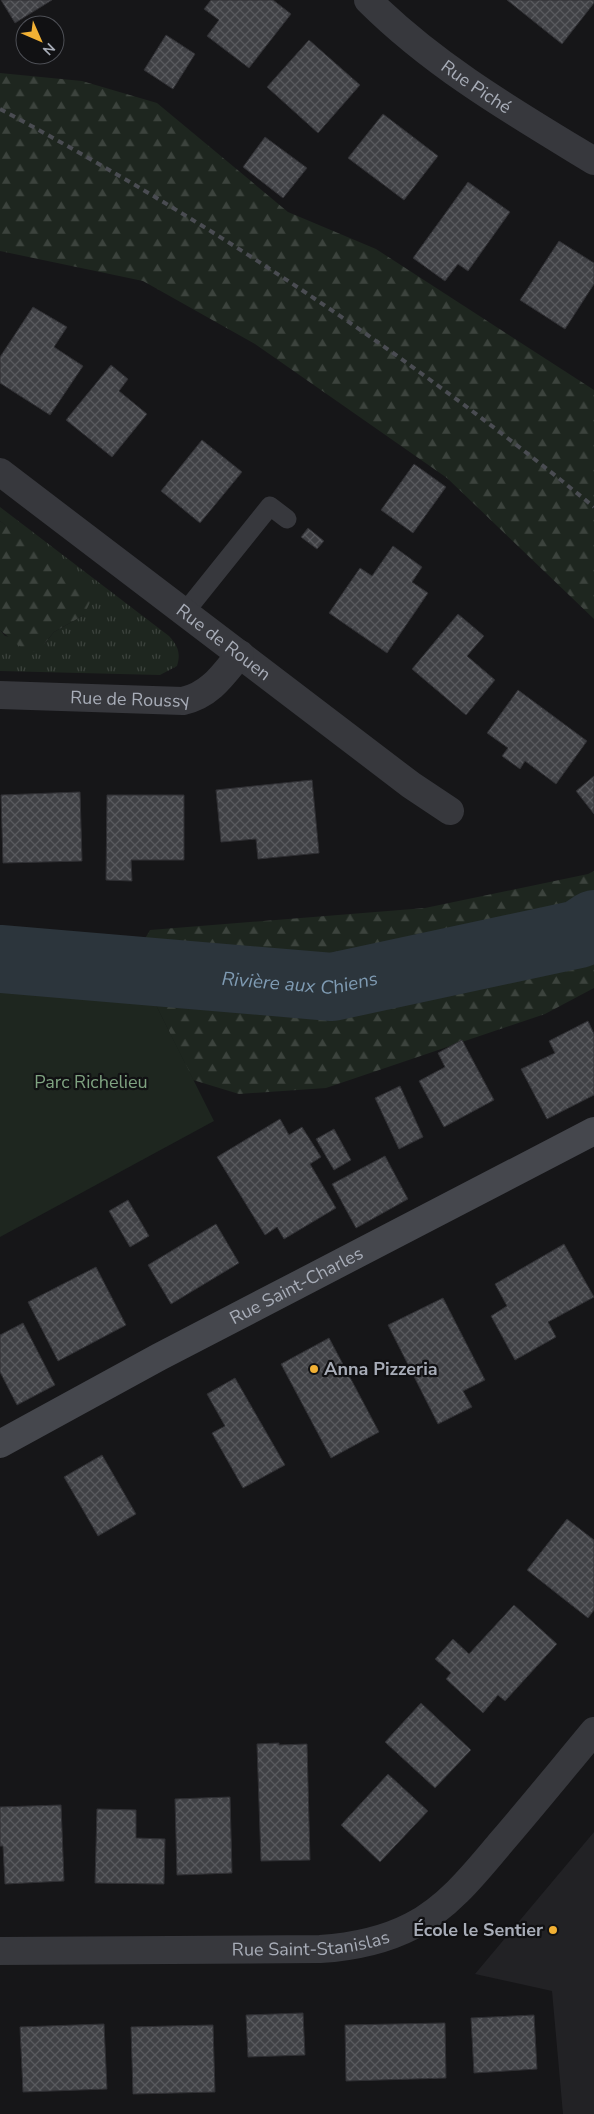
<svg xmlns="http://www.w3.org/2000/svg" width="594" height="2114" font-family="'Nunito Sans',sans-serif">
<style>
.built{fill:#222225}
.grass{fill:url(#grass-tufts)}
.forest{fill:url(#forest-firs)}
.green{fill:#1e261f}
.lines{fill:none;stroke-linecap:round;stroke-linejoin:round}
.river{stroke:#2c353c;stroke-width:68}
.building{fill:url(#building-cross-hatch);stroke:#303034}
.lane{stroke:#37383d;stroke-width:19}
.street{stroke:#37383d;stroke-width:28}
.secondary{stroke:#45474d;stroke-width:28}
.rail{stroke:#4a4c52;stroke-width:4;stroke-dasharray:6 5;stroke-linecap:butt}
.poi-dot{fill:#f2b134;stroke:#111113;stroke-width:2}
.labels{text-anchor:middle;stroke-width:4.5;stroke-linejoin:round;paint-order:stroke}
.street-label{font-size:18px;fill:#a8adb8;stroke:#111113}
.park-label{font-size:18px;fill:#7fa381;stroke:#111113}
.poi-label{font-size:18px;font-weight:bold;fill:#a8adb8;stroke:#111113;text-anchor:start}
.water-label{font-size:19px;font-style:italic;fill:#7f9bb3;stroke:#111113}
</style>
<defs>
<pattern id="grass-tufts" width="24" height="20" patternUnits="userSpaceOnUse" patternTransform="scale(1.25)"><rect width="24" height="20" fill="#1e261f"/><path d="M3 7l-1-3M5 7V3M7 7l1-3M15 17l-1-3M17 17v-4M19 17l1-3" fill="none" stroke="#3c433d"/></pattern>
<pattern id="forest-firs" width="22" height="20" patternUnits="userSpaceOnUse" patternTransform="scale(1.25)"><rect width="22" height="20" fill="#1e261f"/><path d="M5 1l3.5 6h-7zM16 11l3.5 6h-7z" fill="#3c433d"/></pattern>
<pattern id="building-cross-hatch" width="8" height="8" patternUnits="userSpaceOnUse" patternTransform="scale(1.25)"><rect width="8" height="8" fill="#404145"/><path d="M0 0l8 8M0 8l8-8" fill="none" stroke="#595a5e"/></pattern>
</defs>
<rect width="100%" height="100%" fill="#161618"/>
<path class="built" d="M594 1832V2114H563L552 1991 475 1974Z"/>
<path class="grass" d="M0 507 169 636C178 646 181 653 177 666L160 675 0 671V630L5 636 45 643 54 632 84 615 72 577 0 521Z"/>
<path class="forest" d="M0 73 82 81 157 103 288 212 376 249 594 390V619L447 478 255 344 143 281 0 251Z
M0 521C21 537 84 578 91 600L84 615 54 632 38 651 27 652 0 630Z
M594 871V988L545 1014 326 1088 239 1094 193 1080 133 959 150 930 425 908 588 874Z"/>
<path class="green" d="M0 947 133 959 214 1121 0 1237Z"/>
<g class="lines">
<path class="river" id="s1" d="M0 959 332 987 579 934 594 924"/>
</g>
<path class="building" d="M1 0H52L15 23Z
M211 0H273L291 14 249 68 207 36 219 20 204 9Z
M507 0H594V3L562 44Z
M166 35 195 54 173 89 144 70Z
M309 40 360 85 318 133 267 87Z
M383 114 438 156 404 200 348 158Z
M265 137 307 168 283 198 243 167Z
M468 182 510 212 468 271 458 264 445 281 413 258Z
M559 241 594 263V284L565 329 520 300Z
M33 307 67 327 54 347 83 366 50 415 0 383V357Z
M111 365 128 379 119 391 147 414 112 457 66 420Z
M202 440 242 472 200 523 161 491Z
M414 464 446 487 413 533 381 510Z
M308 528 324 541 317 549 301 537Z
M393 546 422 567 412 582 428 593 387 653 329 613 360 568 372 576Z
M458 614 484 636 467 656 495 680 466 715 412 669Z
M518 690 587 741 556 784 525 761 520 769 502 756 508 748 487 733Z
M594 776V814L576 791Z
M312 780 319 853 258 859 256 839 221 842 216 790Z
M80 792 82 861 3 863 1 795Z
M107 795H184V860H131L132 881 106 880Z
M588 1021 594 1034V1095L547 1119 521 1069 555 1053 549 1041Z
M462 1040 494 1100 444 1127 419 1081 445 1067 438 1053Z
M400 1086 423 1137 399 1149 375 1098Z
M280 1119 289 1135 302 1127 321 1157 310 1164 336 1208 284 1239 277 1227 265 1235 217 1157Z
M334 1129 351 1160 334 1170 316 1139Z
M385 1156 408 1199 356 1228 332 1184Z
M128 1200 149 1236 130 1247 109 1211Z
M216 1224 239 1263 171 1304 148 1265Z
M564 1244 594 1297 548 1322 556 1337 515 1360 491 1316 507 1306 495 1284Z
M96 1267 126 1325 58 1361 28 1302Z
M443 1298 485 1380 463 1391 472 1407 438 1424 388 1325Z
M23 1323 55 1385 17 1405 0 1372V1335Z
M329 1338 379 1432 331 1458 281 1364Z
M235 1378 285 1465 243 1488 212 1433 225 1426 207 1394Z
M102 1455 136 1514 98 1536 64 1477Z
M567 1519 594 1540V1610L588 1618 527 1570Z
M514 1605 557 1644 505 1701 498 1695 483 1713 446 1679 451 1673 435 1659 453 1639 469 1654Z
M421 1703 471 1750 435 1788 385 1742Z
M279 1743V1745L307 1744 310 1860 261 1861 257 1744Z
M388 1774 428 1811 380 1862 341 1825Z
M230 1797 232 1873 177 1875 175 1799Z
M61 1805 64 1881 5 1884 3 1846H0V1807Z
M97 1809 136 1810V1838L165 1839 164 1884 95 1883Z
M303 2013 305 2055 248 2057 246 2015Z
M534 2015 537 2069 474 2073 471 2018Z
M445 2023 446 2078 346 2081 345 2025Z
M104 2024 107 2089 23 2092 20 2027Z
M213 2025 215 2092 133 2094 131 2027Z"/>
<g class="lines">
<path class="lane" d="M185 612 270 506 287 519"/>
<g class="street">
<path id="s2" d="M368 0C434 66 515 113 594 161"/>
<path id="s3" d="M0 472 411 785 450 811"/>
<path id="s4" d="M0 695 183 701C210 695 223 675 240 654"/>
<path id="s5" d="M0 1951 320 1949C352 1947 383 1941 412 1926 449 1907 477 1871 503 1840 534 1804 564 1767 594 1731"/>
</g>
<path class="secondary" id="s6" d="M0 1444 159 1357 594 1131"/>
<path class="rail" d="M0 109C211 222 409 355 594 507"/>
</g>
<g class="poi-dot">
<circle cx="314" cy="1369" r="5"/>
<circle cx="553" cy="1930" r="5"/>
</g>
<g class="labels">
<g class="street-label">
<text dy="6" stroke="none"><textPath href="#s2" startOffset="139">Rue Piché</textPath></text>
<text dy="6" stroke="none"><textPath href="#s3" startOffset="281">Rue de Rouen</textPath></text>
<text dy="6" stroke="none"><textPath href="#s4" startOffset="130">Rue de Roussy</textPath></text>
<text dy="6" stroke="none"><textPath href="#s6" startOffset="336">Rue Saint-Charles</textPath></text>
<text dy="6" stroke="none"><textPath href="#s5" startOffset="311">Rue Saint-Stanislas</textPath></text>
</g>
<g class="park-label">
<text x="91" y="1088">Parc Richelieu</text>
</g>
<g class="poi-label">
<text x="324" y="1375">Anna Pizzeria</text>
<text x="543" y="1936" text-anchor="end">École le Sentier</text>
</g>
<g class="water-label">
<text dy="7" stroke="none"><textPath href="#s1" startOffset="301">Rivière aux Chiens</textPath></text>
</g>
</g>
<g transform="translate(40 40) rotate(135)"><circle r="24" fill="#111113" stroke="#4d4f55"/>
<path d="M0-4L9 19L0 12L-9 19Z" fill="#f2b134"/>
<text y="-8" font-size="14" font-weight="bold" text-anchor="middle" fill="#a8adb8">N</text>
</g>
</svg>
